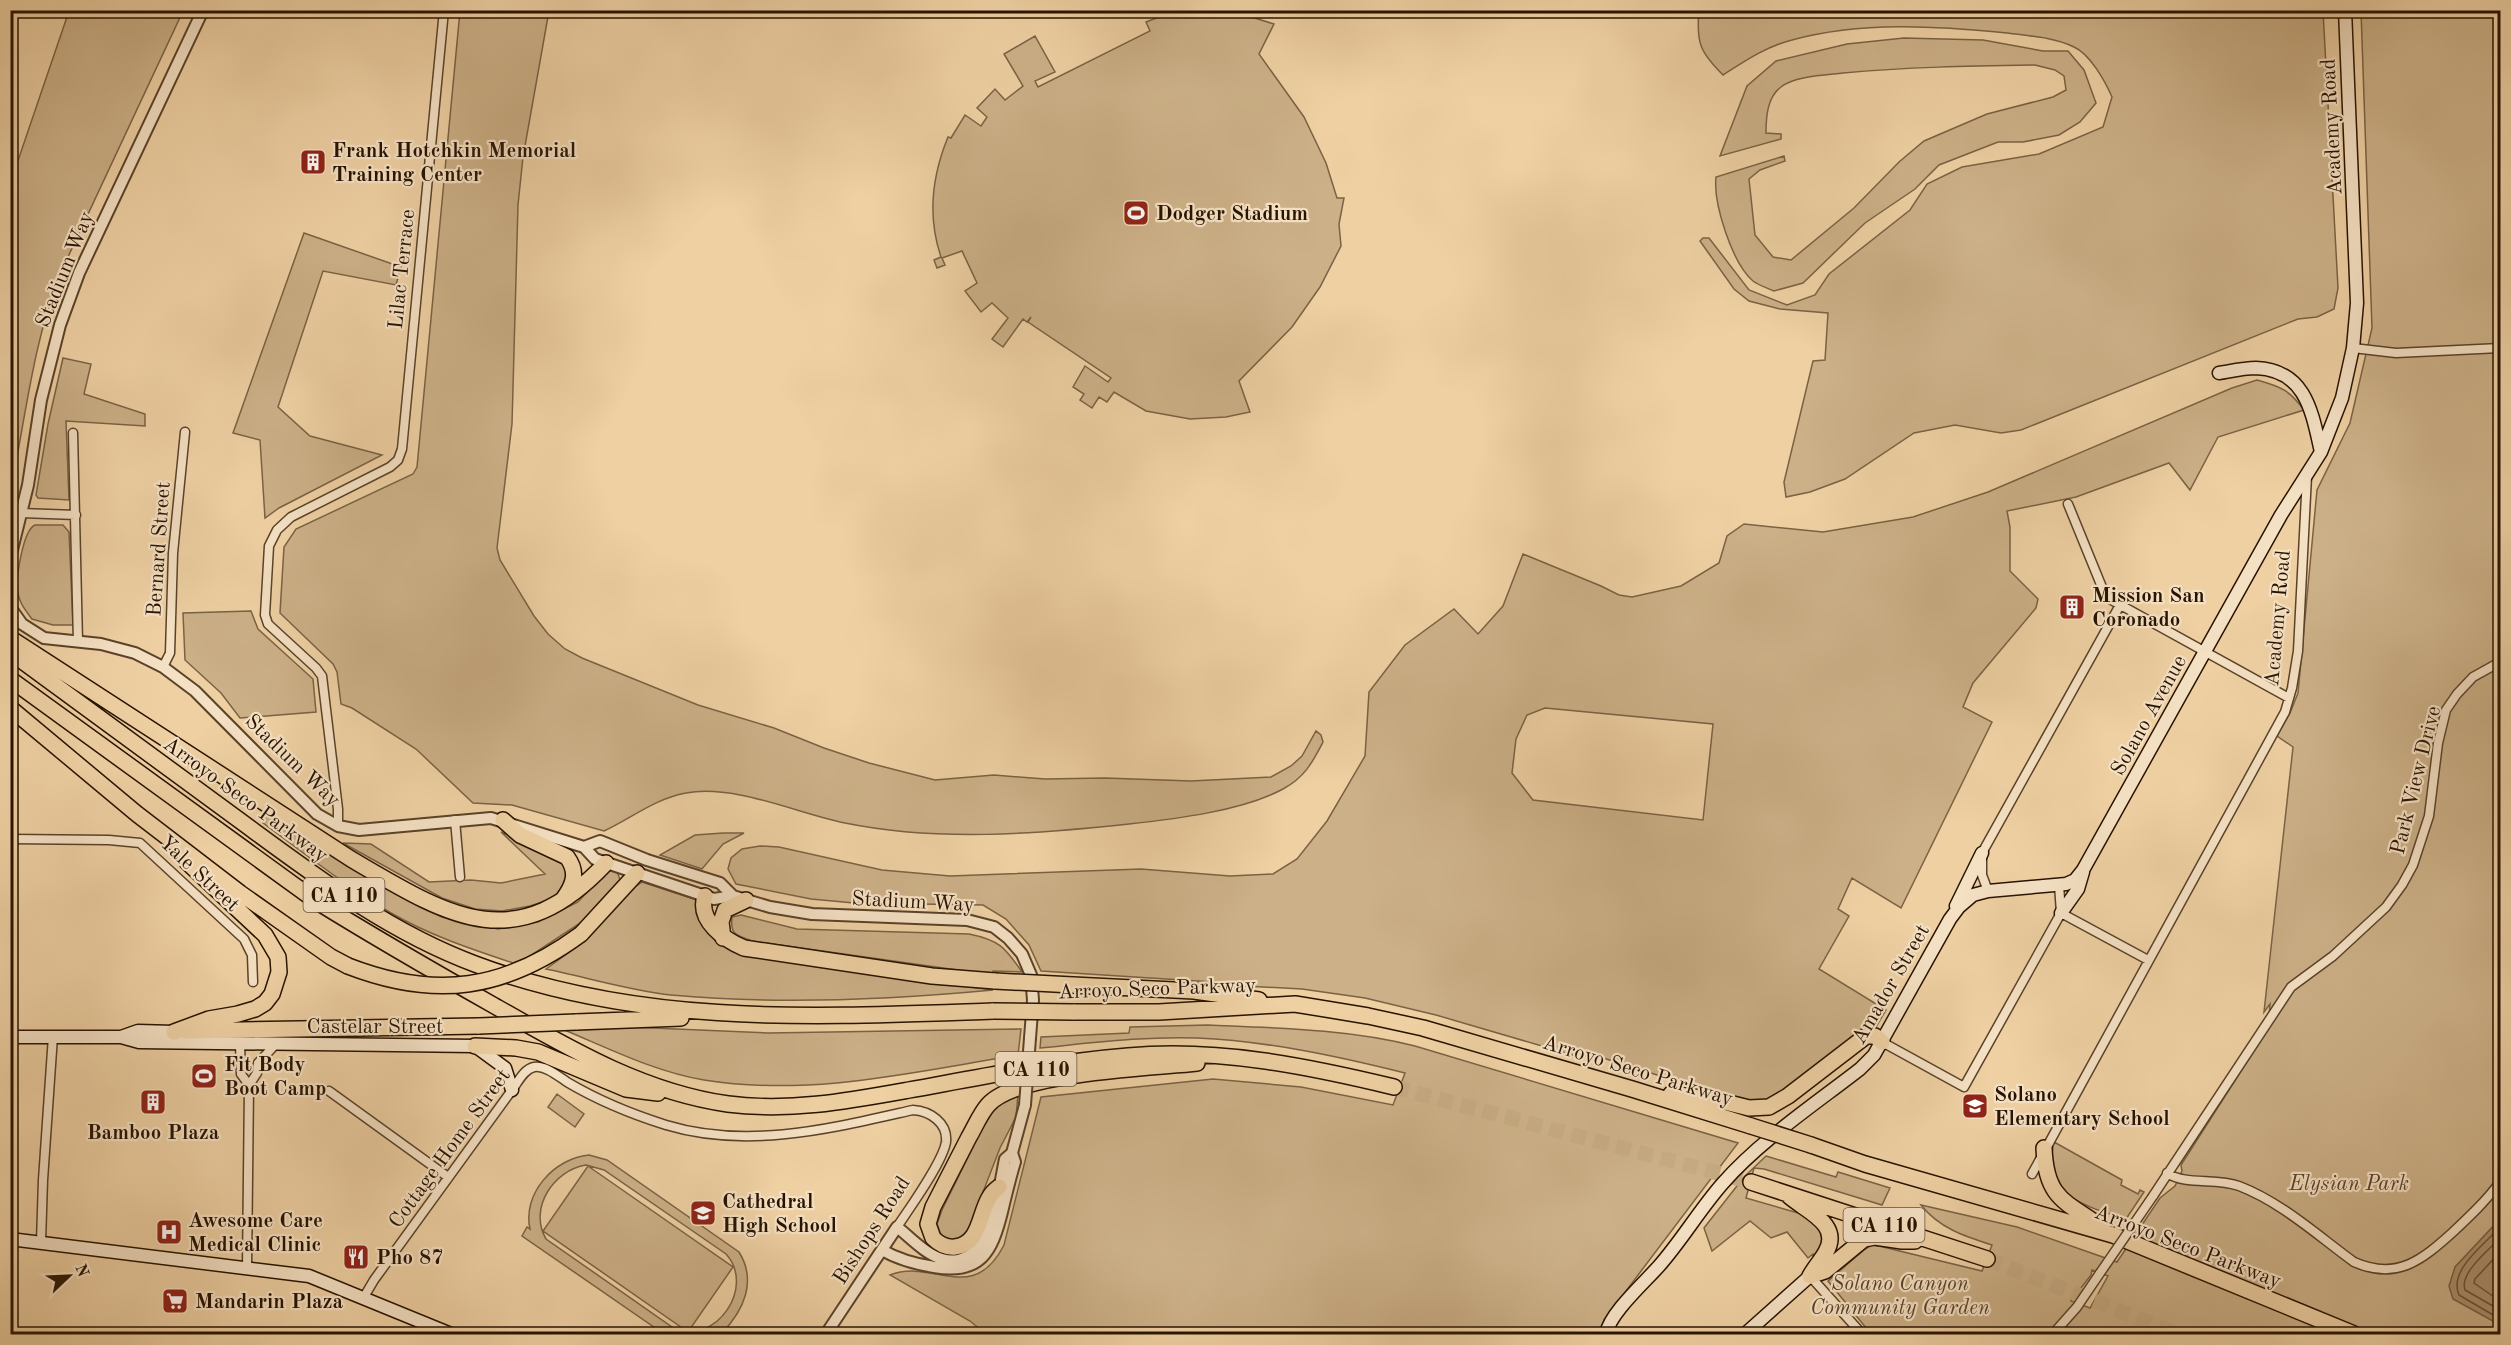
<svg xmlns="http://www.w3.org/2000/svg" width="2511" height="1345" font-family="'Old Standard TT',serif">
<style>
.green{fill:#ccb087;stroke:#7a6244;stroke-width:1.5;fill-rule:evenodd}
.water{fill:#ab906c;stroke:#775e41;stroke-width:1.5}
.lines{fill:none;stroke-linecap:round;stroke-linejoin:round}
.shore{stroke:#6a5236;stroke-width:1.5}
.motorway-tunnel{stroke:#c6aa82;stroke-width:15;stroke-dasharray:15 8;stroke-linecap:butt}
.minor-casing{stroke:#5a4229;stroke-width:11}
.tertiary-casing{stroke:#5a4229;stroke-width:14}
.secondary-casing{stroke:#281300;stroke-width:15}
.motorway-casing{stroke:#281300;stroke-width:18}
.minor{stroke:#f4e0c3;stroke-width:8}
.tertiary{stroke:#f4e0c3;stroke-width:10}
.secondary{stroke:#f4e0c3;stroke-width:12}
.motorway{stroke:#eed0a3;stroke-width:15}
.minor-bridge-casing{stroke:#5a4229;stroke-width:11;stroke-linecap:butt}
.tertiary-bridge-casing{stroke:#5a4229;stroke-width:14;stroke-linecap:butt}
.motorway-bridge-casing{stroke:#281300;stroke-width:18;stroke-linecap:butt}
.minor-bridge{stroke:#f4e0c3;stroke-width:8}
.tertiary-bridge{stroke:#f4e0c3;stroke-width:10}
.motorway-bridge{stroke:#eed0a3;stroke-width:15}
.labels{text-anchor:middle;stroke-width:4.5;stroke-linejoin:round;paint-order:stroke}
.shield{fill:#f4e0c3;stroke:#65503a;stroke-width:1.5}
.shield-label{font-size:20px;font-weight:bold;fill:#281300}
.street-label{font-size:21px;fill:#281300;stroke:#f4e0c3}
.poi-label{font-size:21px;font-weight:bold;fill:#281300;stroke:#f4e0c3;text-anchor:start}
.park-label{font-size:21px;font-style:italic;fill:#594228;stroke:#f4e0c3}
</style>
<rect width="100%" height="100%" fill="#eed0a3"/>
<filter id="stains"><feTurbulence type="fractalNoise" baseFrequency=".00333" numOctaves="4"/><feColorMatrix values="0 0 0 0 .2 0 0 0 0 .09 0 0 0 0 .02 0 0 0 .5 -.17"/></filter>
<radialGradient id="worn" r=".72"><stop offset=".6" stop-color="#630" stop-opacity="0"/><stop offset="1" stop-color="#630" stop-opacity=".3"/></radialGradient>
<path class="green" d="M1699 10 2323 11 2338 288 2334 309 2317 317 2298 319 2021 430 2001 433 1955 425 1914 433 1845 479 1810 492 1786 497 1784 482 1813 361 1825 360 1828 313 1780 309 1749 301 1734 289 1700 241 1703 238H1709L1749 290 1787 305 1815 295 1829 274 1910 210 1927 184 1962 167 2039 154 2103 127 2112 97C2105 81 2090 54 2074 47 2053 37 2029 36 2007 33 1937 26 1861 21 1792 40 1767 46 1745 61 1723 75 1700 52 1696 43 1699 10Z
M69 11H183L60 274C33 344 26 415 11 488V181Z
M460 11H549L523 157 518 205 512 424 497 548 500 560 534 616 548 634 565 649 582 658 698 705 774 728 824 748 869 763 935 780 994 775 1045 779 1105 778 1191 781 1271 777 1291 766 1302 756 1316 731 1321 735 1323 742C1312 763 1305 777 1283 789 1242 811 1175 819 1129 824 1036 834 938 842 845 823 796 813 735 784 686 793 654 799 632 818 604 831L512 805 473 803 416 749 352 708 341 704 337 672 333 664 280 613 284 547 296 529 413 474 417 467Z
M1191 11H1232L1274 24 1259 54 1304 117 1326 163 1337 198H1344L1339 224 1341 246 1320 287 1292 327 1239 381 1250 412 1226 417 1190 419 1146 411 1114 392 1107 402 1099 397 1092 408 1080 400 1084 394 1073 387 1085 366 1108 382 1111 378 1028 322 1031 317 1027 322 1023 319 1003 347 992 339 1008 318 992 303 981 312 965 291 977 283 962 251 942 258 945 265 937 268 934 260 941 257C927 216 932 176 948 137L951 138 965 115 981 126 987 117 977 108 995 89 1005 100 1023 86 1004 54 1035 36 1055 72 1035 81 1038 87 1150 31 1146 22 1175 11 1181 12Z
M2361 11H2500V1334H1871L1828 1281 1865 1249 1872 1245 1879 1246 1982 1271 1992 1245C1964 1236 1939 1228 1921 1205L2017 1227 2117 1262 2160 1198 2175 1186 2182 1171 2181 1165 2268 1029 2270 1004 2264 1012 2293 747 2277 736 2290 713 2298 693 2317 490 2350 423 2372 328ZM2092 1270 2108 1276 2090 1308 2071 1301 2091 1275Z
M1904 38 1983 40 2043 51H2068L2084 70 2096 103 2080 122 2059 135 2023 142H1998L1939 165 1915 189 1865 223 1803 283 1774 291C1767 288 1758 285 1753 281 1732 263 1713 203 1716 177L1784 156 1785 161 1760 170 1749 179 1755 235 1773 257 1791 260 1854 208 1899 162 1924 141 1987 114 2053 97 2066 90 2064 76 2055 70 2035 65C1970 66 1907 67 1843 73 1826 75 1794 76 1781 87 1767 97 1766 118 1766 133L1781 134V139L1720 156 1747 86 1776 61 1847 44Z
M304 233 401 267 396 285 323 271 278 407 310 436 382 455 279 508 265 518 260 440 233 433Z
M63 358 91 364 84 394 145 414V426L66 421 69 500 38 498 36 495 48 424Z
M2257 380C2282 387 2289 390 2304 410L2218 437 2190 490 2169 463 2076 497 2007 511 2010 527V571L2038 599 2036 608 1973 683 1963 707 1992 722 1901 908 1852 878 1838 909 1849 916 1819 969 1886 1010 1876 1027 1788 1093 1763 1103 1740 1101 1600 1057 1576 1056 1436 1015 1365 998 1302 989 1224 985 1213 982 1041 971 1029 945 1006 919 983 905 854 903 811 899 736 884 728 869 731 858 742 849 760 846 779 847 882 870 950 876 1141 869 1230 876 1273 874 1297 859 1327 821 1365 756 1369 692 1405 645 1454 609 1478 634 1503 606 1523 554 1601 586 1619 595 1632 597 1681 586 1719 563 1727 536 1744 524 1823 532 1913 517 1988 492 2232 388ZM1545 708 1713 724 1703 820 1533 800 1512 773 1516 739 1527 715Z
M35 525H63L69 532 73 625H53L32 619C26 611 20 604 18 594 15 580 23 530 35 525Z
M251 611 258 629 313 679 316 712 240 718 221 693 185 660 183 613Z
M266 812 354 868 442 917 498 929 538 922 578 902 608 870 617 871 620 880 591 916 527 958 513 963C471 949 429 935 391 913 346 886 305 854 263 823Z
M501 832 555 854 566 864 569 877 555 898 530 906 502 911 475 909 442 898 343 843 371 844 429 882 471 880 501 883 545 874Z
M723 833H744L723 844 702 869 660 855 695 835Z
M642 882 697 900 701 920 717 943 753 957 993 990C887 1000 778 1005 671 995 632 991 585 977 546 969L586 940 631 889Z
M741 915 797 929 969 934C999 940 1005 947 1022 972L993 971V975L752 941C736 935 730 935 732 917Z
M1208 1025C1277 1028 1348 1029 1415 1046L1738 1143 1604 1320 1602 1334H986L970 1321 890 1275C933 1258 973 1306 1004 1245L1041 1097 1213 1079 1301 1087 1393 1105 1405 1073C1337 1056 1267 1041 1197 1038 1145 1036 1092 1043 1040 1048L1041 1037 1129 1033 1130 1027Z
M629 1027 768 1033 1021 1029 1018 1055C914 1072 810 1097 704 1080 655 1072 608 1048 562 1029Z
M557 1094 584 1114 575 1127 548 1107Z
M1018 1094 1016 1117 1000 1148 966 1236 953 1241 941 1235 937 1224 942 1210 983 1127 996 1106Z
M2054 1142 2122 1180 2121 1185 2138 1194 2140 1190 2144 1192 2126 1219C2085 1206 2041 1196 2054 1142Z
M589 1155 607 1160 739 1252C757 1281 744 1310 722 1333L664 1334 522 1236 527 1227 530 1229C522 1193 555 1158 589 1155ZM586 1165 604 1170 726 1254C756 1287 716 1345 675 1329L546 1239C528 1208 554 1170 586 1165Z
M1766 1156 1836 1177 1838 1172 1890 1188 1882 1205 1764 1169 1754 1168 1746 1198 1805 1215 1825 1233 1816 1258 1813 1254 1808 1258 1787 1232 1771 1238 1750 1221 1712 1251 1704 1228 1744 1177Z
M588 1166 733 1267 688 1332 543 1231Z"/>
<path class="water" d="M2500 1219V1325L2453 1299 2449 1286 2455 1267Z"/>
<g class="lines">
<path class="shore" d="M2500 1227C2485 1244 2448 1270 2459 1295L2500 1319
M2500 1238C2489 1250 2459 1273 2465 1290L2500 1310
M2500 1252 2475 1279 2474 1283 2500 1301"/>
<path class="motorway-tunnel" d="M1394 1087 1751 1182
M1987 1259 2179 1334"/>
<defs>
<path id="minor" d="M2353 348 2396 353 2500 348
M73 433 78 642
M2068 504 2106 597 2289 698
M21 513 76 515
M163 667 170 653 173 553 185 432
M455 820 460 877
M338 826V809L322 676 316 668 268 624 265 615 269 546 277 530 291 517 390 467 398 460 402 449 444 10
M10 839 109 840 140 843 244 939 252 955 253 982
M1988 891 1982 875V853L2120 605
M2061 913 2148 960
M1882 1042 1964 1087 2061 913 2059 885
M240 1044 241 1074 249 1085
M329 1091 448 1177
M2167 1173C2186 1186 2216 1177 2239 1186 2281 1202 2317 1235 2354 1262 2397 1281 2422 1260 2453 1232 2470 1216 2486 1201 2500 1182
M2032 1174 2285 712 2292 688 2298 651 2307 476
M2153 1196 2291 987 2333 956 2386 907 2402 885 2413 865 2429 816 2438 743 2446 710 2457 694 2473 677 2500 662
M41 1242 43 1180 53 1036
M247 1267 249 1085 257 1073 258 1063 275 1045
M1810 1276 1862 1334
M364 1297 374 1280 512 1090C518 1082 524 1069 534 1067 545 1065 558 1076 567 1082 599 1101 631 1114 666 1125 748 1150 833 1128 913 1110 930 1111 948 1123 946 1142 943 1162 909 1209 897 1227
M2053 1334 2077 1307 2100 1273"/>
<path id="tertiary" d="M10 558 28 485 41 400 60 325 79 273 203 10
M10 607 22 624 44 638 101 644 135 653 163 667 195 691 317 814 338 826 359 830 491 818 584 847 595 859 714 899 733 896 770 907 812 914 967 920 994 927 1008 938 1022 954 1031 975 1033 1000 1030 1038
M584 847 600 841 647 860 720 883 733 896
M882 1250C899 1260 915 1264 934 1267 981 1275 992 1252 1002 1212 1006 1195 1010 1178 1015 1162L1012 1153
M826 1334 897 1227C910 1237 925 1254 942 1259 991 1273 998 1191 1005 1159L1012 1153 1025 1105"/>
<path id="secondary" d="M2219 373C2231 371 2244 368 2256 368 2306 370 2312 412 2321 452
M1956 906 1982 853
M2061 913 2078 889 2083 872
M10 1037H121L139 1042 475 1046 505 1068 512 1090
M121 1037 138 1031 174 1032
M10 1239 309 1276 451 1334
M1606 1334C1610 1313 1644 1283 1659 1266 1682 1240 1700 1209 1723 1183 1761 1140 1815 1104 1860 1069L1874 1055 1950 919 1959 907 1973 895 1988 891 2066 884 2075 880 2083 870 2281 515 2321 452 2342 398 2353 348 2357 303 2345 10
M1745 1334 1810 1276"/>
<path id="motorway" d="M10 638 351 859C448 916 515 960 606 863
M10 652C85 707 160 762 235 817 310 872 386 931 475 964 643 1027 818 1017 993 1011
M10 679 316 901C374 937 433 971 493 1005 567 1047 642 1092 728 1104 789 1112 848 1101 909 1090 981 1077 1055 1062 1128 1056 1218 1048 1307 1066 1394 1087
M10 708 137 814 240 893 331 957 348 966
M503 820 520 835 567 857C578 872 574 884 564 898
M705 896C697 921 725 940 744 948L932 976 995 981
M581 934 637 873
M723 938 721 922 725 910 746 900
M1073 985 1194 991 1259 1000
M1073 1012H1159L1295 1004 1368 1016 1423 1028 1632 1089 1751 1126
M576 1022 681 1018
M186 1031 479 1026
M174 1032 209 1019 238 1014 255 1009 265 1003 272 994 279 972 278 957 265 935 187 862
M475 1046 516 1048 538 1052 626 1089 658 1093
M1671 1094 1717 1100 1749 1108 1769 1107 1788 1096 1866 1036H1875L1882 1042
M1811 1145 1865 1164 2113 1235 2354 1334
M2044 1148C2046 1199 2065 1201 2103 1228
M1751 1182 1987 1259
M999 1187C995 1190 991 1194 989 1198 979 1215 980 1244 955 1247 946 1248 939 1244 933 1238L928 1224 933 1207C945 1184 957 1160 969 1137 975 1127 980 1114 988 1105 1017 1072 1151 1068 1197 1063
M1789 1196C1806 1211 1842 1224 1826 1252 1821 1261 1815 1267 1810 1276
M1810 1276 1825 1271 1864 1239 1875 1237 1902 1241H1915"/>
</defs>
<use href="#minor" class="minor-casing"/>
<use href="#tertiary" class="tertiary-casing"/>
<use href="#secondary" class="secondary-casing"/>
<use href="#motorway" class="motorway-casing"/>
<use href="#minor" class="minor"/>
<use href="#tertiary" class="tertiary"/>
<use href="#secondary" class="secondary"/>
<use href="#motorway" class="motorway"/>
<defs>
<path id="minor-bridge" d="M2100 1273 2153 1196"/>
<path id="tertiary-bridge" d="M1025 1105 1030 1038"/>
<path id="motorway-bridge" d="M348 966C436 1000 505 990 581 934
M995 981 1073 985
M993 1011 1073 1012
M479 1026 576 1022
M1751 1126 1811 1145"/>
</defs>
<use href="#minor-bridge" class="minor-bridge-casing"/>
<use href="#tertiary-bridge" class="tertiary-bridge-casing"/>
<use href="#motorway-bridge" class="motorway-bridge-casing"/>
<use href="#minor-bridge" class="minor-bridge"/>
<use href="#tertiary-bridge" class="tertiary-bridge"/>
<use href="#motorway-bridge" class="motorway-bridge"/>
</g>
<defs>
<symbol id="building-square" viewBox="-11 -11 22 22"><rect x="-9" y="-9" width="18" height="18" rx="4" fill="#8f2418" stroke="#f4e0c3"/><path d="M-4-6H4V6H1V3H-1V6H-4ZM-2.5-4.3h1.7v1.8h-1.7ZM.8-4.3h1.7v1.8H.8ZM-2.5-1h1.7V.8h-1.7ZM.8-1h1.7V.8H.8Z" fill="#fff"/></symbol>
<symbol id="stadium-square" viewBox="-11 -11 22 22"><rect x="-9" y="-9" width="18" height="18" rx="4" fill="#8f2418" stroke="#f4e0c3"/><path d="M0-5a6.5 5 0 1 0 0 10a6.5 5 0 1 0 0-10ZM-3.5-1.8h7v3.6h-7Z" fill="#fff"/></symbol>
<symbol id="school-square" viewBox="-11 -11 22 22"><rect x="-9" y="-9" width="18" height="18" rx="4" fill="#8f2418" stroke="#f4e0c3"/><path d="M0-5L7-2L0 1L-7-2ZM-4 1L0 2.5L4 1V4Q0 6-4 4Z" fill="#fff"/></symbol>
<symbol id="hospital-square" viewBox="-11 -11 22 22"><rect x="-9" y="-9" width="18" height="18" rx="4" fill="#8f2418" stroke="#f4e0c3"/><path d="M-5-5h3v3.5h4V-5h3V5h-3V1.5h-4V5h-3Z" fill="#fff"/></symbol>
<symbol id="restaurant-square" viewBox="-11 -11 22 22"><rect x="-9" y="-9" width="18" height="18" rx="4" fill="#8f2418" stroke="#f4e0c3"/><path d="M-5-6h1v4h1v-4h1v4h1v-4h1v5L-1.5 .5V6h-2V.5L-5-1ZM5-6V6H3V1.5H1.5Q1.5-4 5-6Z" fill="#fff"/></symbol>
<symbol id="supermarket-square" viewBox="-11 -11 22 22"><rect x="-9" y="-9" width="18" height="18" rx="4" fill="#8f2418" stroke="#f4e0c3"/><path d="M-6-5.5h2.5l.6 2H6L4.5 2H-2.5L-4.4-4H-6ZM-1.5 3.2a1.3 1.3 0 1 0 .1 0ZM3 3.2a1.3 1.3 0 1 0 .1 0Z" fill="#fff"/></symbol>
</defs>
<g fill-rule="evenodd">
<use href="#building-square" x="298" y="147" width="30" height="30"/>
<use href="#stadium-square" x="1121" y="198" width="30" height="30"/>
<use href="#building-square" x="2057" y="592" width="30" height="30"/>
<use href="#stadium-square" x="189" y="1061" width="30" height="30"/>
<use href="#building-square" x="138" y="1087" width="30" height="30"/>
<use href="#school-square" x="1960" y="1091" width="30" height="30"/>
<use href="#school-square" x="688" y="1198" width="30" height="30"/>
<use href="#hospital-square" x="154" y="1217" width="30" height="30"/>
<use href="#restaurant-square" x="341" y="1242" width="30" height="30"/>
<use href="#supermarket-square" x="160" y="1286" width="30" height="30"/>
</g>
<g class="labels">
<g class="shield">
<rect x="303.5" y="878" width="81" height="34" rx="4.5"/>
<rect x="995.5" y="1052" width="81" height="34" rx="4.5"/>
<rect x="1843.5" y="1208" width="81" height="34" rx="4.5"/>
</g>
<g class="shield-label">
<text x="344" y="902">CA 110</text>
<text x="1036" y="1076">CA 110</text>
<text x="1884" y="1232">CA 110</text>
</g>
<g class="street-label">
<text transform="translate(2331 127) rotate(-93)" y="7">Academy Road</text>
<text transform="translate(64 269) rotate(-68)" y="7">Stadium Way</text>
<text transform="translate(401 269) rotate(-84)" y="7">Lilac Terrace</text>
<text transform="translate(158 549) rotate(-86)" y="7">Bernard Street</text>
<text transform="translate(2277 618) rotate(-85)" y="7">Academy Road</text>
<text transform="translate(2148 715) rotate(-61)" y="7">Solano Avenue</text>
<text transform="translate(293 760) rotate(44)" y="7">Stadium Way</text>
<text transform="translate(2415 780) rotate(-76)" y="7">Park View Drive</text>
<text transform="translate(246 799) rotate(36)" y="7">Arroyo Seco Parkway</text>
<text transform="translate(200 873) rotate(43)" y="7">Yale Street</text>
<text transform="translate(913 901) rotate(3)" y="7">Stadium Way</text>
<text transform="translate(1890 984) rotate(-60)" y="7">Amador Street</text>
<text transform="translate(1157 988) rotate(-2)" y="7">Arroyo Seco Parkway</text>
<text x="375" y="1033">Castelar Street</text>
<text transform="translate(1638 1070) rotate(17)" y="7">Arroyo Seco Parkway</text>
<text transform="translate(449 1148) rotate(-54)" y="7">Cottage Home Street</text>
<text transform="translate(871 1230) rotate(-57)" y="7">Bishops Road</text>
<text transform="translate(2188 1246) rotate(21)" y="7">Arroyo Seco Parkway</text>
</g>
<g class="poi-label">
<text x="332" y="157">Frank Hotchkin Memorial<tspan x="332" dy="24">Training Center</tspan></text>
<text x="1156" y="220">Dodger Stadium</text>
<text x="2092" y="602">Mission San<tspan x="2092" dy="24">Coronado</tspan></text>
<text x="224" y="1071">Fit Body<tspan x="224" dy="24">Boot Camp</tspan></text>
<text x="1994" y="1101">Solano<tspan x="1994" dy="24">Elementary School</tspan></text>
<text x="153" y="1139" text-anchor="middle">Bamboo Plaza</text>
<text x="722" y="1208">Cathedral<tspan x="722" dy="24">High School</tspan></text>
<text x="188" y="1227">Awesome Care<tspan x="188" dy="24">Medical Clinic</tspan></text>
<text x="376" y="1264">Pho 87</text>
<text x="195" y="1308">Mandarin Plaza</text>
</g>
<g class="park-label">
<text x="2349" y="1190">Elysian Park</text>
<text x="1900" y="1290">Solano Canyon<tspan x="1900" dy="24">Community Garden</tspan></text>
</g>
</g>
<rect width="2511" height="1345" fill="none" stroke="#eed0a3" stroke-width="36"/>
<rect x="12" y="12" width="2487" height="1321" fill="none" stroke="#281300" stroke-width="3"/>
<rect x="18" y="18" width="2475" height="1309" fill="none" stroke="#281300" stroke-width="1.5"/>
<g transform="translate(69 1276) rotate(67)" stroke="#f4e0c3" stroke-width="4.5" paint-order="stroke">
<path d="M0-4.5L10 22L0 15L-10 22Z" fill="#281300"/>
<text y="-9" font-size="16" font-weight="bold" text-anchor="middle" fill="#281300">N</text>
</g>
<rect width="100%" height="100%" filter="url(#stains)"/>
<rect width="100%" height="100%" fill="url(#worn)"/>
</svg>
